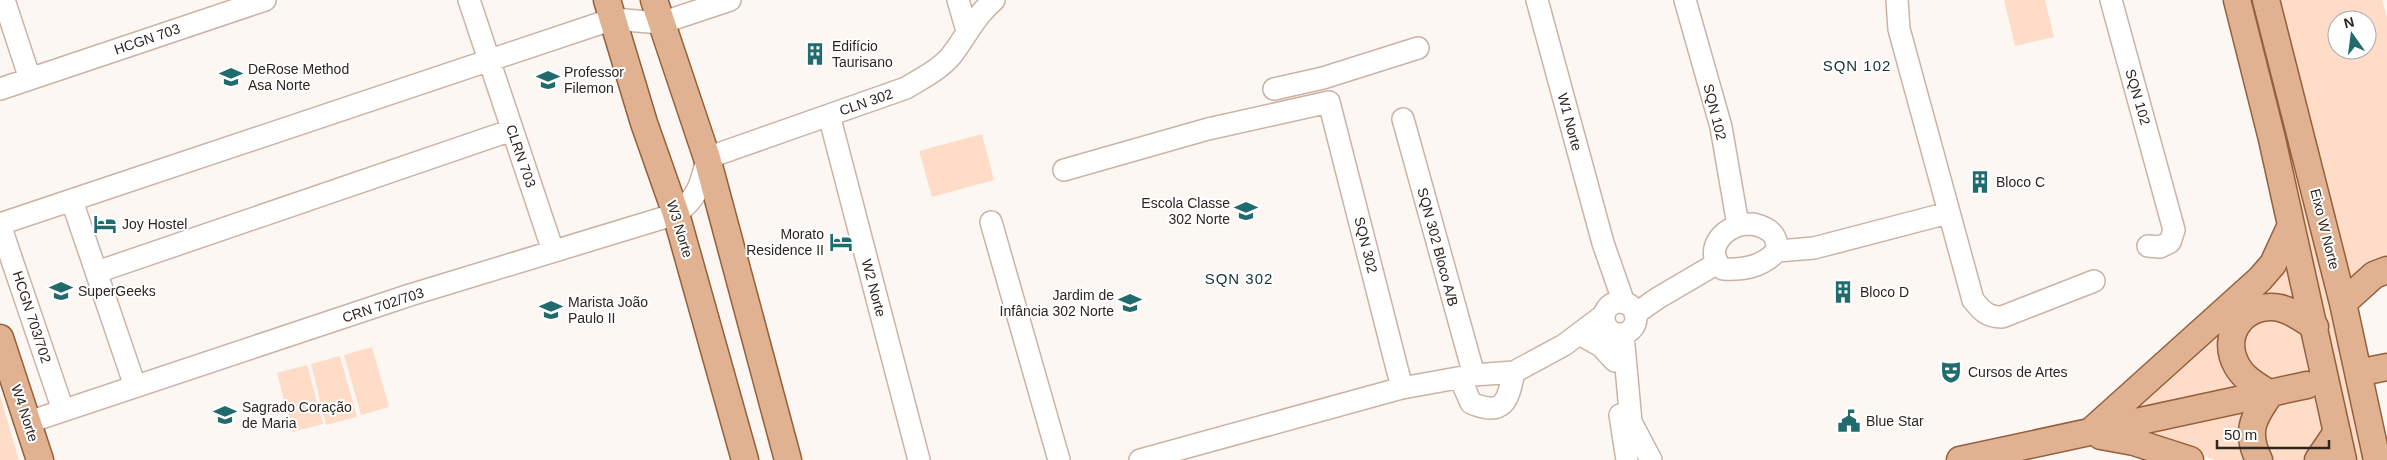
<svg xmlns="http://www.w3.org/2000/svg" width="2387" height="460" font-family="Helvetica,sans-serif">
<style>
.green{fill:#fedcc7;fill-rule:evenodd}
.lines{fill:none;stroke-linecap:round;stroke-linejoin:round}
.major-tunnel{stroke:#d4cdc9;stroke-width:26;stroke-dasharray:26 13;stroke-linecap:butt}
.minor-casing{stroke:#cbb3a4;stroke-width:24}
.major-casing{stroke:#955f3a;stroke-width:29}
.minor{stroke:#fff;stroke-width:21}
.major{stroke:#e0b291;stroke-width:26}
.labels{text-anchor:middle;stroke-width:4;stroke-linejoin:round;paint-order:stroke}
.street-label{font-size:14px;fill:#2e251f;stroke:#fff}
.poi-label{font-size:14px;fill:#2e251f;stroke:#fff;text-anchor:start}
.neighbourhood-label{font-size:15px;letter-spacing:1px;fill:#103335;stroke:#fff}
</style>
<rect width="100%" height="100%" fill="#fdf7f4"/>
<path class="green" d="M2004 0H2045L2054 37 2015 46Z
M2244 0H2255L2334 321 2364 460H2351Z
M2269 0H2382L2387 17V264L2349 289 2323 165 2302 110ZM2337 20H2367V50H2337Z
M982 134 994 180 932 197 919 151Z
M2287 244 2304 315 2240 309 2248 386 2123 414Z
M2255 314 2296 325 2301 335 2308 373 2272 377 2258 376 2235 346Z
M372 347 389 407 361 415 344 355Z
M340 356 357 417 326 425 311 364Z
M307 365 323 424 292 432 277 373Z
M2312 391 2322 431 2306 460H2263L2264 408Z
M0 395 19 460H0Z
M2253 403C2242 425 2231 437 2248 460H2215L2126 430Z"/>
<g class="lines">
<path class="major-tunnel" d="M2307 385 2372 370"/>
<defs>
<path id="minor" d="M4 0 30 79
M469 0 553 251
M958 0 967 31
M1537 0 1603 243 1624 303
M1685 0 1721 127 1738 225
M1897 0 1899 29 1973 300C1982 311 1987 317 2002 317L2094 281
M2111 0 2174 230 2170 242 2160 247 2148 246
M0 89 265 0
M1274 89 1323 78 1418 48
M829 115 919 460
M1403 119 1474 375
M1064 170 1208 129 1329 102 1402 388
M72 201 135 386
M991 222 1059 460
M0 224 613 19 661 23 730 0
M1753 224C1769 228 1778 234 1777 251 1762 267 1744 270 1723 269 1705 254 1718 233 1737 226 1742 224 1748 224 1753 224Z
M0 225 63 410
M1777 251 1814 248 1948 213
M97 272 512 130
M1604 318a16 16 0 1 1 32 0a16 16 0 1 1-32 0Z
M1635 314 1658 298 1716 264
M1623 334 1631 422 1651 460
M1585 337 1601 346 1615 361
M1460 378 1471 403C1504 417 1508 401 1514 372
M1620 415 1627 460
M29 422 410 295 676 214C698 197 701 185 707 158L906 88C921 79 939 70 951 56 966 37 975 16 994 0
M1140 460 1402 388 1474 375 1514 372 1564 345 1604 315"/>
<path id="major" d="M607 0 644 123 676 214 745 460
M654 0 707 158 788 460
M2237 0 2272 139 2343 460
M2266 0 2343 303 2377 460
M2343 303 2374 275 2387 270
M0 338 40 460
M2372 370 2387 367
M2270 394C2258 386 2244 379 2237 366 2219 334 2245 301 2280 308 2293 311 2304 320 2315 327
M2090 432 2260 279 2273 264 2291 225
M2101 436 2134 442 2190 460
M1960 460 2307 385
M2259 460C2245 432 2253 418 2270 394
M2318 460 2337 432"/>
</defs>
<use href="#minor" class="minor-casing"/>
<use href="#major" class="major-casing"/>
<use href="#minor" class="minor"/>
<use href="#major" class="major"/>
</g>
<defs>
<symbol id="building-bare" viewBox="-9 -9 18 18"><path d="M-4-6H4V6H1V3H-1V6H-4ZM-2.5-4.3h1.7v1.8h-1.7ZM.8-4.3h1.7v1.8H.8ZM-2.5-1h1.7V.8h-1.7ZM.8-1h1.7V.8H.8Z" fill="#1f6b6e" stroke="#fff" stroke-width="2.5" paint-order="stroke"/></symbol>
<symbol id="university-bare" viewBox="-9 -9 18 18"><path d="M0-5L7-2L0 1L-7-2ZM-4 1L0 2.5L4 1V4Q0 6-4 4Z" fill="#1f6b6e" stroke="#fff" stroke-width="2.5" paint-order="stroke"/></symbol>
<symbol id="school-bare" viewBox="-9 -9 18 18"><path d="M0-5L7-2L0 1L-7-2ZM-4 1L0 2.5L4 1V4Q0 6-4 4Z" fill="#1f6b6e" stroke="#fff" stroke-width="2.5" paint-order="stroke"/></symbol>
<symbol id="hotel-bare" viewBox="-9 -9 18 18"><path d="M-6-4.5h1.5V1H6V5H4.5V3h-9V5H-6ZM-4 0a1.8 1.8 0 1 1 3.6 0ZM.5 0V-2.5h3Q6-2.5 6 0Z" fill="#1f6b6e" stroke="#fff" stroke-width="2.5" paint-order="stroke"/></symbol>
<symbol id="theatre-bare" viewBox="-9 -9 18 18"><path d="M-5-5.5Q0-4 5-5.5V0Q5 5 0 6Q-5 5-5 0ZM-3.3-2.5H-1v1.5H-3.3ZM1-2.5H3.3v1.5H1ZM-2.8 1Q0 5.5 2.8 1Z" fill="#1f6b6e" stroke="#fff" stroke-width="2.5" paint-order="stroke"/></symbol>
<symbol id="civic-bare" viewBox="-9 -9 18 18"><path d="M-.6-6.5H3V-4.5H.6V-3L4-1V1h2V6H-6V1h2V-1L-.6-3ZM-1.2 2.5V6h2.4V2.5Z" fill="#1f6b6e" stroke="#fff" stroke-width="2.5" paint-order="stroke"/></symbol>
</defs>
<g fill-rule="evenodd">
<use href="#building-bare" x="799" y="38" width="32" height="32"/>
<use href="#university-bare" x="215" y="61" width="32" height="32"/>
<use href="#school-bare" x="532" y="64" width="32" height="32"/>
<use href="#building-bare" x="1964" y="166" width="32" height="32"/>
<use href="#school-bare" x="1230" y="195" width="32" height="32"/>
<use href="#hotel-bare" x="89" y="208" width="32" height="32"/>
<use href="#hotel-bare" x="825" y="226" width="32" height="32"/>
<use href="#school-bare" x="45" y="275" width="32" height="32"/>
<use href="#building-bare" x="1827" y="276" width="32" height="32"/>
<use href="#school-bare" x="1114" y="287" width="32" height="32"/>
<use href="#school-bare" x="535" y="294" width="32" height="32"/>
<use href="#theatre-bare" x="1935" y="356" width="32" height="32"/>
<use href="#school-bare" x="209" y="399" width="32" height="32"/>
<use href="#civic-bare" x="1833" y="405" width="32" height="32"/>
</g>
<g class="labels">
<g class="street-label">
<text transform="translate(147 39) rotate(-19)" y="5">HCGN 703</text>
<text transform="translate(2138 97) rotate(74)" y="5">SQN 102</text>
<text transform="translate(866 102) rotate(-19)" y="5">CLN 302</text>
<text transform="translate(1715 112) rotate(76)" y="5">SQN 102</text>
<text transform="translate(1570 122) rotate(75)" y="5">W1 Norte</text>
<text transform="translate(521 156) rotate(71)" y="5">CLRN 703</text>
<text transform="translate(680 229) rotate(73)" y="5">W3 Norte</text>
<text transform="translate(2325 229) rotate(76)" y="5">Eixo W Norte</text>
<text transform="translate(1366 245) rotate(76)" y="5">SQN 302</text>
<text transform="translate(1438 247) rotate(75)" y="5">SQN 302 Bloco A/B</text>
<text transform="translate(874 288) rotate(75)" y="5">W2 Norte</text>
<text transform="translate(383 305) rotate(-18)" y="5">CRN 702/703</text>
<text transform="translate(32 317) rotate(72)" y="5">HCGN 703/702</text>
<text transform="translate(25 413) rotate(72)" y="5">W4 Norte</text>
</g>
<g class="poi-label">
<text x="832" y="51">Edifício<tspan x="832" dy="16">Taurisano</tspan></text>
<text x="248" y="74">DeRose Method<tspan x="248" dy="16">Asa Norte</tspan></text>
<text x="564" y="77">Professor<tspan x="564" dy="16">Filemon</tspan></text>
<text x="1996" y="187">Bloco C</text>
<text x="1230" y="208" text-anchor="end">Escola Classe<tspan x="1230" dy="16">302 Norte</tspan></text>
<text x="122" y="229">Joy Hostel</text>
<text x="824" y="239" text-anchor="end">Morato<tspan x="824" dy="16">Residence II</tspan></text>
<text x="78" y="296">SuperGeeks</text>
<text x="1860" y="297">Bloco D</text>
<text x="1114" y="300" text-anchor="end">Jardim de<tspan x="1114" dy="16">Infância 302 Norte</tspan></text>
<text x="568" y="307">Marista João<tspan x="568" dy="16">Paulo II</tspan></text>
<text x="1968" y="377">Cursos de Artes</text>
<text x="242" y="412">Sagrado Coração<tspan x="242" dy="16">de Maria</tspan></text>
<text x="1866" y="426">Blue Star</text>
</g>
<g class="neighbourhood-label">
<text x="1857" y="71">SQN 102</text>
<text x="1239" y="284">SQN 302</text>
</g>
</g>
<g transform="translate(2352 35) rotate(346)"><circle r="24" fill="#ffffff" stroke="#aba8a5"/>
<path d="M0-4L9 19L0 12L-9 19Z" fill="#1f6b6e"/>
<text y="-8" font-size="14" font-weight="bold" text-anchor="middle" fill="#2e251f">N</text>
</g>
<path d="M2217 440v8h112v-8" fill="none" stroke="#2e251f" stroke-width="2.5"/>
<text x="2224" y="440" font-size="15" fill="#2e251f" stroke="#ffffff" stroke-width="4" paint-order="stroke">50 m</text>
</svg>
